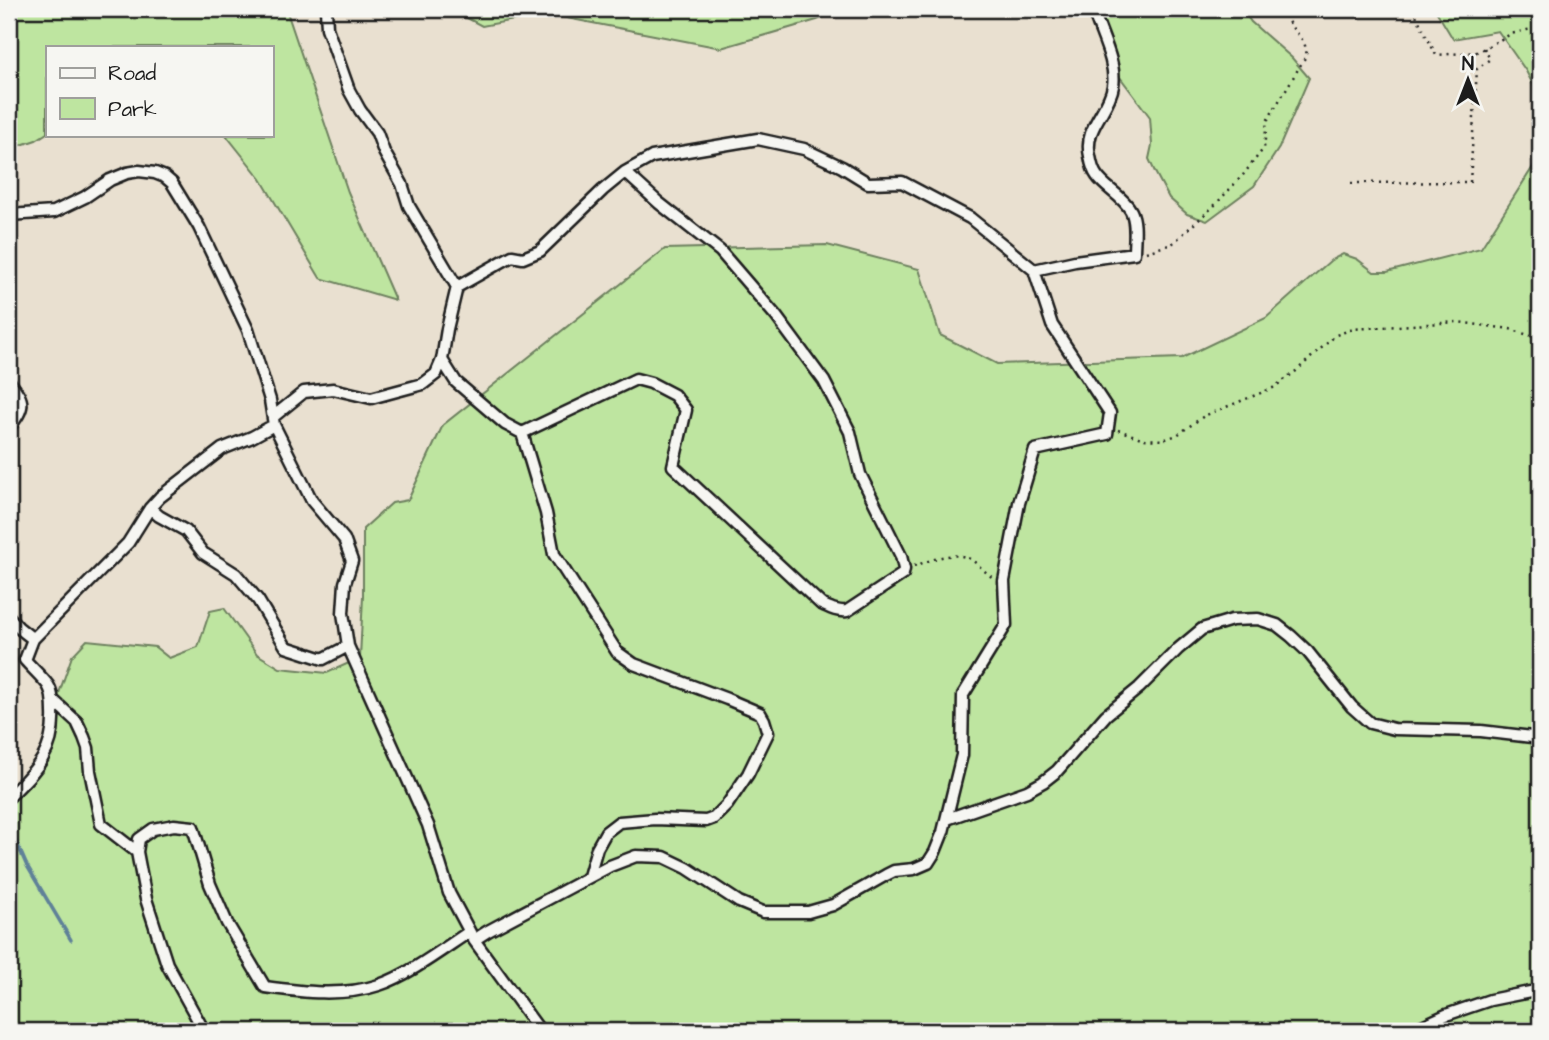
<svg xmlns="http://www.w3.org/2000/svg" width="1549" height="1040" font-family="'Architects Daughter',sans-serif">
<style>
.green{fill:#bee5a0;stroke:#6d805e;stroke-width:2}
.lines{fill:none;stroke-linecap:round;stroke-linejoin:round}
.stream{stroke:#5f8198;stroke-width:3.5}
.street-casing{stroke:#1c1c1c;stroke-width:15}
.path{stroke:#1c1c1c;stroke-width:2.5;stroke-dasharray:2 5;stroke-linecap:butt}
.street{stroke:#f6f6f2;stroke-width:10}
</style>
<rect width="100%" height="100%" fill="#e9e0d0"/>
<filter id="ink" filterUnits="userSpaceOnUse"><feTurbulence type="fractalNoise" baseFrequency=".0143" numOctaves="2"/><feDisplacementMap in="SourceGraphic" scale="14" xChannelSelector="R" yChannelSelector="G"/><feConvolveMatrix kernelMatrix="1 2 1 2 8 2 1 2 1" color-interpolation-filters="sRGB"/></filter>
<g filter="url(#ink)">
<path class="green" d="M9 9H286L348 192 395 300 320 278 261 179 226 135H271V47H47V133L36 140 9 149Z
M450 9H842L817 20 721 48 546 14 482 26Z
M1097 9H1242L1251 22 1292 58 1309 78 1279 148 1254 186 1207 221 1187 214 1169 198 1155 172 1149 159 1152 145 1150 117 1120 77 1099 17Z
M1435 9H1540V98L1526 71 1498 31 1453 39Z
M1540 156V1031H9V803L16 798 43 767 59 732 57 699 72 656 87 640 155 647 169 658 198 647 210 611 224 608 257 654 280 668 327 673 360 658 363 596V529L392 503 408 500 443 425 665 249 827 245 919 269 940 335 997 364 1182 358 1266 318 1331 260 1343 254 1357 259 1374 272H1387L1481 248Z"/>
<g class="lines">
<path class="stream" d="M9 825 26 864 71 940"/>
<defs>
<path id="street" d="M9 215 54 212 85 197 110 180 127 173 139 171 155 173 165 177 172 183 199 227 248 330 270 400 274 425 312 501 344 539 352 561 345 583 343 613 348 646 428 825 449 893 474 940 540 1031
M1034 270 1075 261 1134 253C1134 240 1137 223 1131 211 1123 196 1106 189 1097 176 1093 171 1091 162 1090 156 1083 128 1109 111 1113 86 1117 62 1099 32 1093 9
M457 287 512 256 523 258 540 251 603 190 625 172 652 157 758 139 804 149 842 167 868 183 902 182 970 218 1034 270 1052 325 1110 413 1107 434 1035 450 1019 503 1004 581 1006 625 963 695 962 755 943 832 935 852 928 863 914 869 894 871 886 875 833 905 808 912H763L739 902 687 868 664 857 636 856 610 866 488 931 474 940
M442 360 456 382 505 424 522 433 546 513 554 554 617 652 634 664 727 699 760 713 764 720 768 733 748 774 727 805 714 818 706 821 655 819 619 822 606 832 597 848 589 876
M9 381C26 403 25 406 9 428
M273 417 304 392 333 389 371 398 423 384 436 374 442 360 447 329 457 287 409 206 402 184 384 152 377 133 360 110 349 90 327 28 326 9
M522 433 636 379 651 383 674 395 686 410 673 466 821 604C830 608 837 612 847 611L903 574 904 569 901 556 860 474 850 432 824 381 776 316 720 251 659 203 625 172
M150 508 159 516 186 531 203 553 236 574 258 600 286 647 323 659 348 646
M9 617 19 628 33 639
M53 700 77 722 84 737 88 748 90 771 101 824 137 852 146 899 167 964 204 1031
M9 797C36 770 55 752 53 712 53 703 53 693 48 685 41 676 32 668 25 660L33 639 128 543 150 508 160 497 222 449 252 437 274 425
M947 819 1027 791 1043 782 1057 771 1106 715 1139 688 1178 649 1202 629 1232 620 1258 619 1277 625 1291 636 1308 652 1352 707 1370 723 1394 729 1481 731 1532 737 1540 740
M137 852 139 839 153 829 174 825 193 827 210 884 227 923 265 987C302 992 343 997 379 985 409 975 443 949 469 932
M1411 1031 1446 1015 1490 1000 1540 990"/>
</defs>
<use href="#street" class="street-casing"/>
<path class="path" d="M1413 9 1436 55 1477 52 1511 34 1527 30 1540 28
M1351 183 1470 182 1477 69 1490 59 1484 48
M1146 252 1172 244 1214 206 1243 175 1264 148 1267 121 1306 56C1309 35 1283 29 1286 9
M1118 430 1144 439 1163 440 1177 435 1204 416 1273 388 1295 372 1336 335 1353 329 1457 322 1510 329 1540 339
M914 566C932 560 953 550 970 559 978 564 985 572 993 578"/>
<use href="#street" class="street"/>
</g>
</g>
<rect width="1549" height="1040" fill="none" stroke="#f6f6f2" stroke-width="35"/>
<rect x="18" y="18" width="1514" height="1005" fill="none" stroke="#1c1c1c" stroke-width="2.5" filter="url(#ink)"/>
<rect x="46" y="46" width="228" height="91" fill="#f6f6f2" stroke="#9f9f9c" stroke-width="2"/>
<rect x="60" y="68" width="35" height="10" fill="#f6f6f2" stroke="#9f9f9c" stroke-width="2"/>
<text x="108" y="80" font-size="21" fill="#1c1c1c">Road</text>
<rect x="60" y="98" width="35" height="21" fill="#bee5a0" stroke="#9f9f9c" stroke-width="2"/>
<text x="108" y="116" font-size="21" fill="#1c1c1c">Park</text>
<g transform="translate(1468 80)" stroke="#f6f6f2" stroke-width="5" paint-order="stroke">
<path d="M0-5L12 26L0 18L-12 26Z" fill="#1c1c1c"/>
<text y="-10" font-size="19" font-weight="bold" text-anchor="middle" fill="#1c1c1c">N</text>
</g>
</svg>
